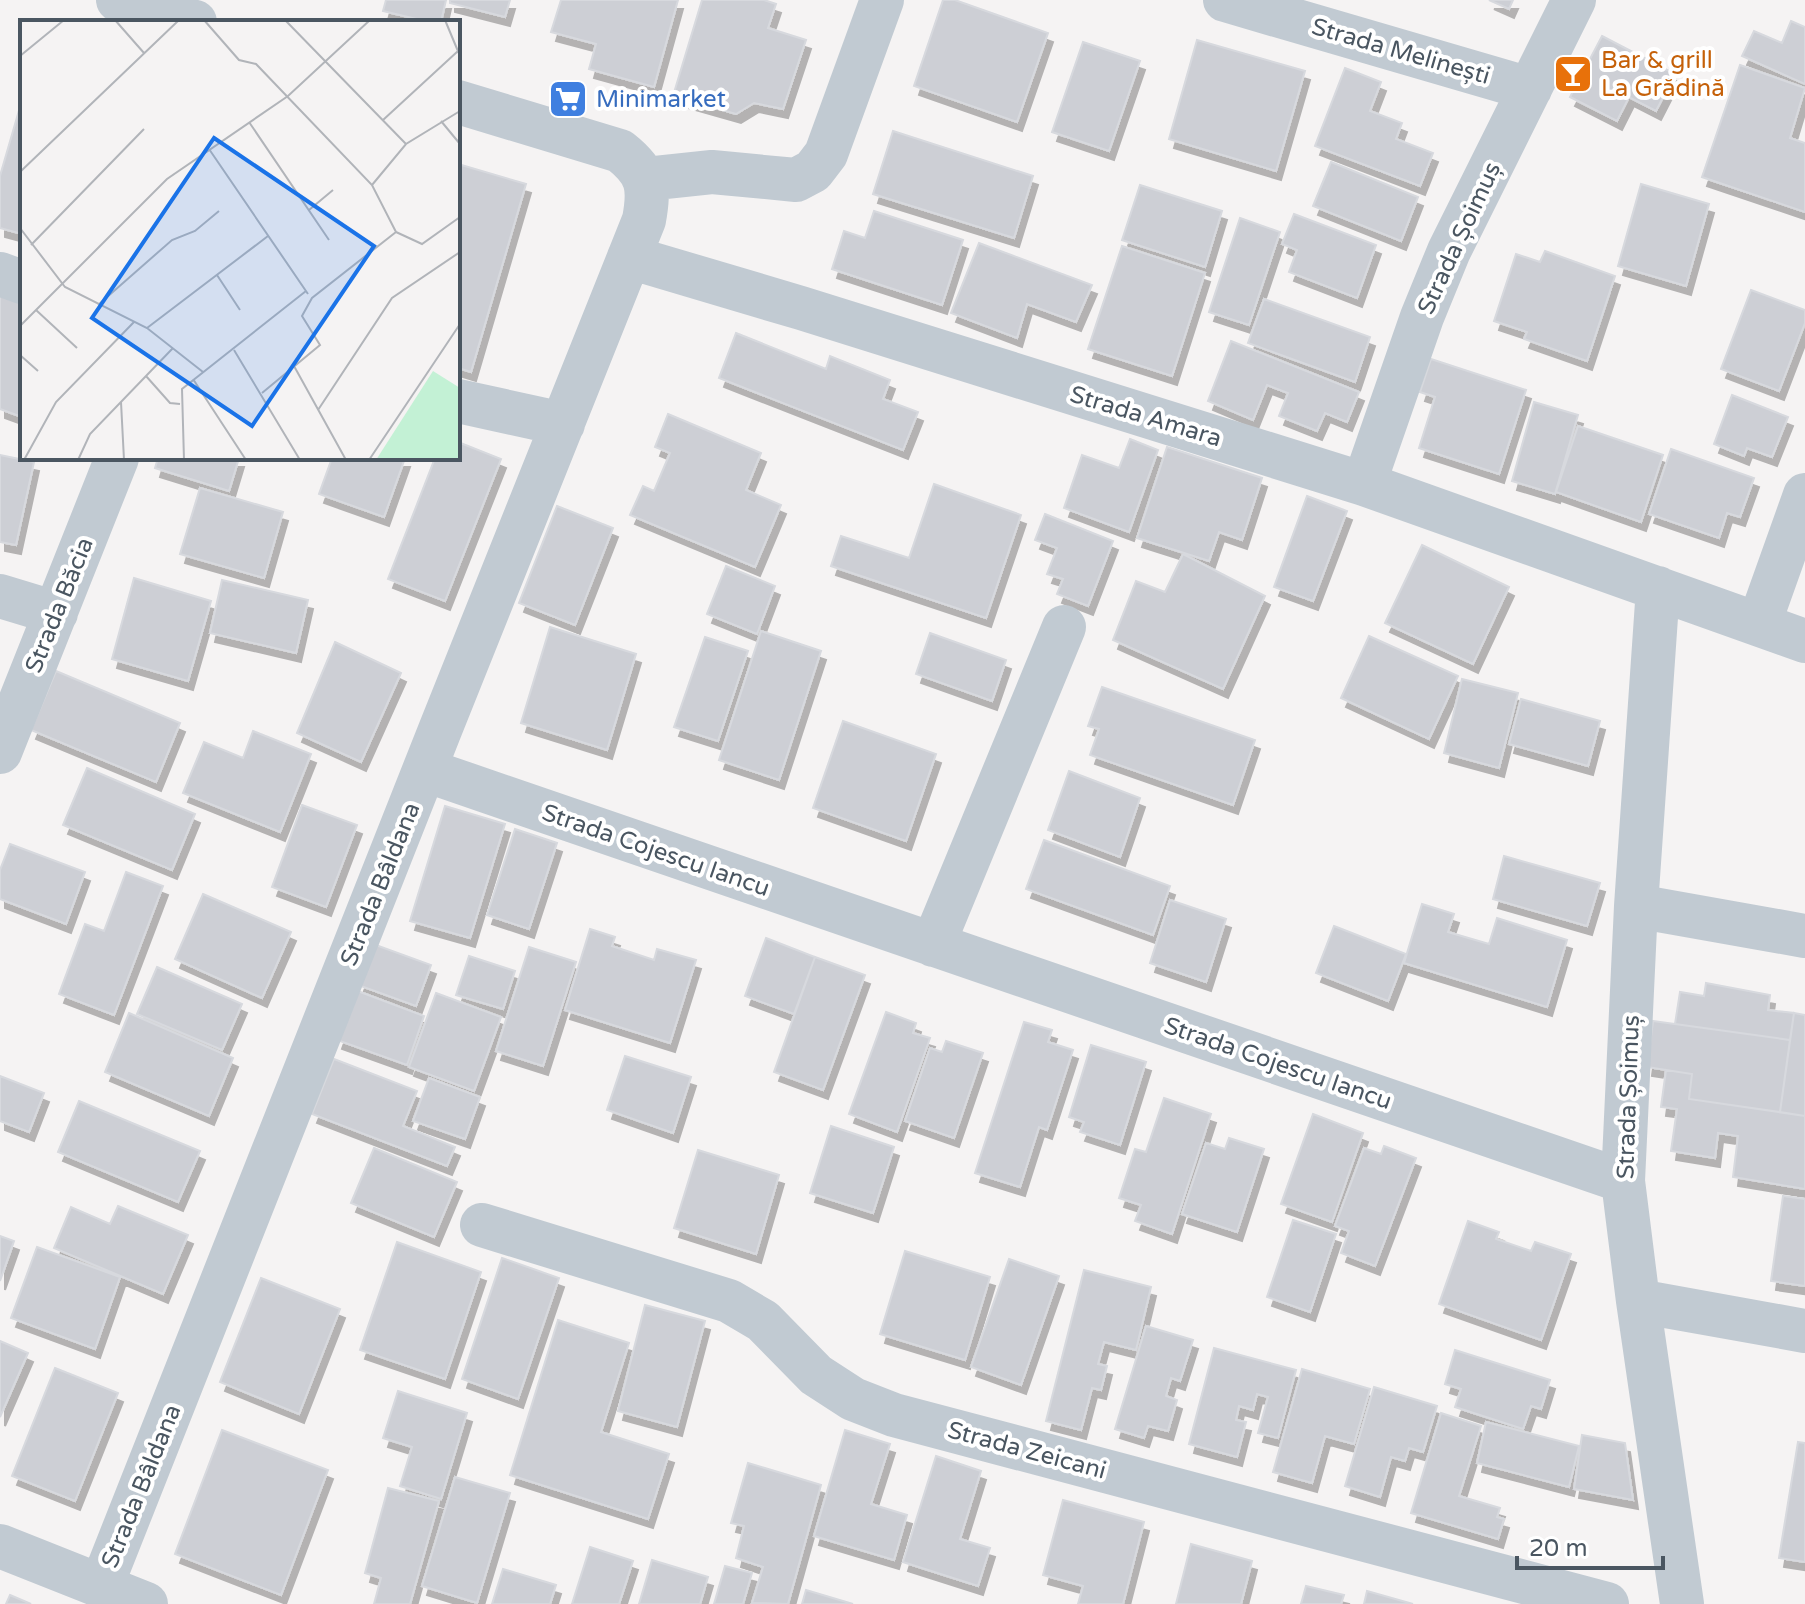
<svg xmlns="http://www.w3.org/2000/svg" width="1805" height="1604" font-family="'Varela Round',sans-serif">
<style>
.building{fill:#cdcfd5;stroke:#d7d9de;stroke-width:2;filter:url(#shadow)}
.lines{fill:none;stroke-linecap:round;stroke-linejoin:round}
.minor{stroke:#c1cad2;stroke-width:44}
.labels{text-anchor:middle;stroke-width:8;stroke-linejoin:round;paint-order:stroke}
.street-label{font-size:24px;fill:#4a5661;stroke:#fff}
.food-label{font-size:24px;fill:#c56008;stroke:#fff;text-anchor:start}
.shop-label{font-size:24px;fill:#366cbe;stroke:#fff;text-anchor:start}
.inset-road{fill:none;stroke:#b1b4b9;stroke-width:2}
.view{fill:#1a73e8;fill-opacity:0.15;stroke:#1a73e8;stroke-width:4}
.inset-edge{fill:none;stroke:#4a5661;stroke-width:4}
</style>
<defs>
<filter id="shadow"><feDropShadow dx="5" dy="9" stdDeviation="0" flood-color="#0004"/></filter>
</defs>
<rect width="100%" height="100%" fill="#f5f3f3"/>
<path class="building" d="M386 0H446L441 22H429L383 11Z
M450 0H510L505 17 450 3Z
M561 0H678L654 87 589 69 596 44 551 32Z
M702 0H764L776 4 768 28 806 40 783 109 754 103 736 114 673 96Z
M943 0H955L1048 33 1017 122 914 86Z
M1489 0H1513L1509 9Z
M1791 21 1805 27V84L1742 56 1754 31 1782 43Z
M1602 36 1675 74 1656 111 1629 97 1617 121 1570 97Z
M1197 40 1305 71 1276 171 1169 139Z
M1083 42 1140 61 1109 151 1052 132Z
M1740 65 1805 88 1790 138 1805 143V212L1702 177Z
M1345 68 1381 82 1370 111 1402 123 1396 139 1433 153 1420 186 1315 146Z
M22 100V234L0 228V176Z
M893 131 1033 176 1014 238 873 194Z
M1331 162 1418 197 1401 241 1313 206Z
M458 164 526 184 471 372 458 368Z
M1641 184 1709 204 1686 286 1618 266Z
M1140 185 1222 211 1205 267 1122 240Z
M874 211 963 240 942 305 832 269 844 231 865 238Z
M1294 214 1376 245 1357 298 1289 272 1297 250 1282 244Z
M1240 218 1280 232 1249 325 1209 312Z
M979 243 1092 285 1076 322 1027 304 1017 338 951 313Z
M1122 246 1205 273 1172 376 1088 349Z
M1545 251 1615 276 1587 361 1524 339 1527 332 1494 321 1516 254 1540 262Z
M1751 290 1805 310V323L1779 391 1721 369Z
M0 295 22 303V417L0 409Z
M1264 299 1370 337 1355 382 1248 343Z
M736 333 826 369 830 356 890 380 883 399 918 412 903 450 719 378Z
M1231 341 1359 392 1347 422 1325 413 1317 431 1279 416 1288 393 1267 385 1253 420 1208 401Z
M1431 359 1526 390 1499 474 1419 448 1435 397 1420 392Z
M1732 395 1788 417 1772 457 1747 448 1744 456 1714 444Z
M1534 402 1578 415 1555 494 1512 481Z
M668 414 761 453 746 490 781 505 755 567 630 515 643 486 654 491 670 453 655 447Z
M1578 426 1663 455 1641 522 1556 492Z
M1130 439 1158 450 1129 532 1064 508 1082 455 1119 468Z
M458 442 501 459 445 601 388 579 435 458H458Z
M1167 447 1262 478 1242 540 1219 532 1209 561 1137 538Z
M1671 449 1754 478 1740 517 1727 513 1719 538 1649 514Z
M0 455 34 462 16 545 0 542Z
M158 458H239L229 491 155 468Z
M332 458H405L384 517 319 494Z
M934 484 1021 515 986 618 831 566 841 536 909 558Z
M200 488 283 512 264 578 180 554Z
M1307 496 1347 511 1313 601 1274 587Z
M557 506 613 528 575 625 519 603Z
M1045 514 1113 541 1088 606 1057 594 1063 579 1047 574 1057 548 1035 540Z
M1422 545 1509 587 1473 664 1385 623Z
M1183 554 1265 596 1223 689 1113 640 1136 581 1165 592Z
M726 566 775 586 757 634 707 614Z
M134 578 211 601 188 681 112 659Z
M222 580 308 600 296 653 210 633Z
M550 627 636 654 607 750 521 723Z
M761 631 821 651 779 780 719 760Z
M930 633 1006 660 992 701 916 674Z
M1369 636 1458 676 1429 739 1341 698Z
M705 637 748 651 718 741 674 727Z
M335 642 401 673 361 762 297 733Z
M56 671 180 723 156 782 31 730Z
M1462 679 1518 693 1499 768 1444 753Z
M1102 687 1255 740 1233 805 1090 755 1099 729 1088 726Z
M1521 699 1600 721 1588 766 1509 744Z
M843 721 936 754 906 841 813 808Z
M253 731 311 754 280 832 183 793 204 742 243 758Z
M87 768 195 814 172 870 63 825Z
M1069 771 1140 798 1120 857 1048 830Z
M302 805 357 825 326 907 272 887Z
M445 806 505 824 470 938 410 921Z
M515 829 557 843 529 929 487 915Z
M1044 840 1170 886 1153 935 1026 889Z
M10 844 85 872 66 924 0 899V870Z
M1504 856 1600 883 1587 926 1493 899Z
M126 872 163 886 114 1015 59 994 85 924 104 931Z
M203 894 291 932 262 998 175 959Z
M1170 900 1226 919 1206 982 1150 963Z
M1422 904 1454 914 1448 932 1489 944 1497 918 1567 940 1547 1007 1404 963Z
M1334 926 1406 954 1388 1001 1316 973Z
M590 929 615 937 612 946 654 960 657 949 696 960 670 1043 565 1010Z
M766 938 815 957 794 1014 745 996Z
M373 944 431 965 416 1006 358 985Z
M529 947 576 962 543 1066 496 1051Z
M469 956 515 971 503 1009 456 995Z
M815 957 865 975 823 1090 774 1072Z
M157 967 242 1004 222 1050 137 1014Z
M1706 983 1770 995 1768 1010 1794 1013 1790 1040 1675 1024 1680 992 1704 996Z
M355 990 424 1016 407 1065 337 1040Z
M436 993 501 1017 474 1091 409 1067Z
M886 1012 916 1023 913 1033 930 1038 897 1132 849 1114Z
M129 1013 233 1058 209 1116 105 1072Z
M1794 1013 1805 1015V1116L1780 1112Z
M1653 1021 1790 1040 1780 1112 1689 1099 1692 1074 1647 1067Z
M1024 1022 1052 1030 1048 1042 1073 1050 1047 1130 1039 1127 1020 1187 975 1173Z
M946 1041 983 1053 954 1138 905 1121 930 1048 942 1052Z
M1091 1045 1146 1062 1120 1145 1080 1132 1084 1122 1069 1117Z
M625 1056 691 1077 673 1133 607 1110Z
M334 1059 417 1091 403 1126 455 1147 447 1166 312 1114Z
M1666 1070 1692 1074 1689 1099 1805 1116V1189L1733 1177 1738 1136 1718 1133 1715 1158 1671 1151 1677 1109 1661 1107Z
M0 1076 44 1093 29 1132 0 1121Z
M429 1078 480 1097 465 1139 413 1121Z
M1164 1098 1211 1114 1172 1234 1135 1221 1141 1205 1119 1198 1135 1149 1146 1152Z
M79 1101 200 1151 178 1202 58 1152Z
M1313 1114 1363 1133 1332 1222 1281 1204Z
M831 1126 894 1147 873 1213 810 1193Z
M1229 1138 1264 1149 1237 1232 1182 1214 1206 1143 1225 1149Z
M1384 1146 1416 1158 1375 1266 1341 1253 1349 1231 1335 1226 1364 1148 1381 1154Z
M374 1148 457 1182 434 1237 351 1203Z
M698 1150 779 1175 756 1254 674 1228Z
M1783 1196 1805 1199V1286L1771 1281Z
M118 1206 188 1235 163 1294 54 1248 71 1207 110 1224Z
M1293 1220 1336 1234 1310 1312 1267 1297Z
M1468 1221 1499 1232 1496 1239 1531 1251 1535 1242 1571 1254 1541 1340 1439 1304Z
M0 1236 14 1241 0 1281Z
M397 1242 481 1272 445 1379 360 1350Z
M37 1247 120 1277 95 1349 11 1318Z
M905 1251 990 1277 965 1360 880 1334Z
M502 1258 559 1278 518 1399 462 1379Z
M1009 1259 1059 1276 1021 1385 971 1367Z
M1084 1270 1151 1287 1136 1350 1104 1342 1098 1364 1107 1366 1101 1390 1092 1388 1081 1430 1046 1421Z
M261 1278 340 1309 299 1414 220 1382Z
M645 1305 705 1321 677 1427 618 1411Z
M558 1320 629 1343 601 1432 669 1454 648 1519 510 1475Z
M1146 1326 1193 1340 1180 1381 1171 1378 1166 1396 1177 1400 1168 1431 1148 1426 1144 1438 1115 1429Z
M0 1341 28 1353 0 1417Z
M1214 1348 1296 1370 1278 1438 1258 1433 1268 1397 1257 1394 1253 1410 1239 1406 1236 1420 1246 1422 1237 1457 1189 1444Z
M1455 1350 1550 1380 1541 1409 1531 1406 1523 1429 1455 1407 1461 1389 1445 1384Z
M55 1368 118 1393 75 1501 12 1476Z
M1302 1369 1370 1389 1354 1444 1325 1436 1312 1483 1273 1472Z
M1374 1387 1437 1406 1423 1452 1409 1448 1405 1461 1391 1457 1380 1497 1345 1486Z
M398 1391 467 1413 441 1499 400 1486 412 1447 383 1438Z
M1441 1413 1481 1426 1459 1496 1500 1508 1497 1517 1504 1519 1498 1539 1411 1513Z
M1486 1422 1579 1446 1569 1487 1477 1463Z
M222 1430 328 1470 281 1595 175 1554Z
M845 1430 890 1444 871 1504 907 1515 894 1560 814 1536Z
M1582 1435 1625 1443 1633 1500 1574 1489Z
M1798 1442 1805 1443V1562L1779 1558Z
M936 1456 981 1471 960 1539 990 1548 978 1586 903 1562Z
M748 1463 821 1485 788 1604 752 1603 763 1567 736 1558 744 1526 731 1523Z
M455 1477 510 1493 477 1603 422 1586Z
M388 1488 439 1501 410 1604H374L381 1578 365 1573Z
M1063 1500 1144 1522 1123 1604H1078L1083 1586 1043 1575Z
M1191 1544 1252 1561 1241 1604H1176Z
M590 1547 633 1561 619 1604H572Z
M652 1560 708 1577 700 1604H639Z
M725 1566 752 1573 743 1604H714Z
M503 1569 556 1585 550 1604H492Z
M1306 1586 1344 1595 1341 1604H1301Z
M806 1590 853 1604H802Z
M1367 1591 1413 1604H1364Z
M10 1595 31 1604H6Z"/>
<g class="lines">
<path class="minor" d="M118 0 195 22
M1225 0 1530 89
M646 179 712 172 796 180 813 171 826 154 882 0
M629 257 801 308 1364 484 1805 641
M0 274 22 282
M458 401 563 424
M1364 484 1422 317 1449 251 1574 0
M1658 588 1636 906 1623 1181 1638 1301 1682 1604
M0 596 56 613
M1759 624 1805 495
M0 752 117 458
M425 770 1623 1181
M1636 906 1805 936
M933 945 1064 627
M482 1225 729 1301 763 1321 816 1375 853 1399 894 1415 1607 1604
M1638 1301 1805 1331
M0 1546 146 1604
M101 1587 440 730 644 220C650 187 648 173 620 151L458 102"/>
</g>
<defs>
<symbol id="bar-square" viewBox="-11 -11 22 22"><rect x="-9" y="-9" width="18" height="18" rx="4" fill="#e8710a" stroke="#fff"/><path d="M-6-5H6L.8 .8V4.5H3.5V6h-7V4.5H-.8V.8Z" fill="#fff"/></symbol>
<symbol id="supermarket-square" viewBox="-11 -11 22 22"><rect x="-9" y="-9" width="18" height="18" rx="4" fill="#3f7fe0" stroke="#fff"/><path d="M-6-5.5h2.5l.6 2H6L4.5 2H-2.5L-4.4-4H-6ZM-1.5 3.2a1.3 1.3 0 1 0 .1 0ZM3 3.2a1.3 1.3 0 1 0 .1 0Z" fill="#fff"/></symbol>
</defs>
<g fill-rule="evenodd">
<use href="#bar-square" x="1551" y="52" width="44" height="44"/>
<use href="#supermarket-square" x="546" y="77" width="44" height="44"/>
</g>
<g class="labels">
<g class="street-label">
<text transform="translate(1401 51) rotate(16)" y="8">Strada Melinești</text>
<text transform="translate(1459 238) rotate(-65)" y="8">Strada Șoimuș</text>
<text transform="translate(1146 416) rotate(17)" y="8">Strada Amara</text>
<text transform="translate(59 605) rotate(-68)" y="8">Strada Băcia</text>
<text transform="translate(656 850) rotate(19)" y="8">Strada Cojescu Iancu</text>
<text transform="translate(380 884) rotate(-68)" y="8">Strada Bâldana</text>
<text transform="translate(1278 1063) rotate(19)" y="8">Strada Cojescu Iancu</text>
<text transform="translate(1628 1097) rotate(-88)" y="8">Strada Șoimuș</text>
<text transform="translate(1027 1450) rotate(15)" y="8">Strada Zeicani</text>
<text transform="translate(141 1486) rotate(-68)" y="8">Strada Bâldana</text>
</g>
<g class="food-label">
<text x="1601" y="68">Bar &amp; grill<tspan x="1601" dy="28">La Grădină</tspan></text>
</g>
<g class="shop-label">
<text x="596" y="107">Minimarket</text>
</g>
</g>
<g transform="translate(20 20)">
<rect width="440" height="440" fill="#f5f3f3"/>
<path d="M413 351 440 368V440H356Z" fill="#c3f1d5"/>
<path class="inset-road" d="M95 0 124 33M184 0 219 40 236 44 352 165 376 212M265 0 386 124M425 0 440 36M0 36 44 0M363 100 438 31M421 101 440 124M229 102 309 220M189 129 288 274M0 152 159 0M352 165 386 124 440 91M289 190 313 170M0 208 45 267 127 308 183 352M376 212 402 224 440 197M11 225 124 109M197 255 220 290M78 285 152 220 175 211 199 191M16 290 57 328M0 306 147 159 268 76 350 0M127 308 248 216M214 330 280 440M0 335 18 351M274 346 326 440M126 356 150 383 160 384M173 359 226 440M242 373 300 325 282 296 292 278 376 212M101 382 104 440M298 390 372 278 440 232M4 440 36 382 114 302M58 440 70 414 153 328M164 440 162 369 286 271M349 440 440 304"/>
<path class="view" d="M194 118 354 226 232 406 72 298Z"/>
<rect width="440" height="440" class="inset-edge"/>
</g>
<path d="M1517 1556v12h146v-12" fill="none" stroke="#4a5661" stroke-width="4"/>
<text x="1529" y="1556" font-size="24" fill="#4a5661" stroke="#ffffff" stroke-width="6" paint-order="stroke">20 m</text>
</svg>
